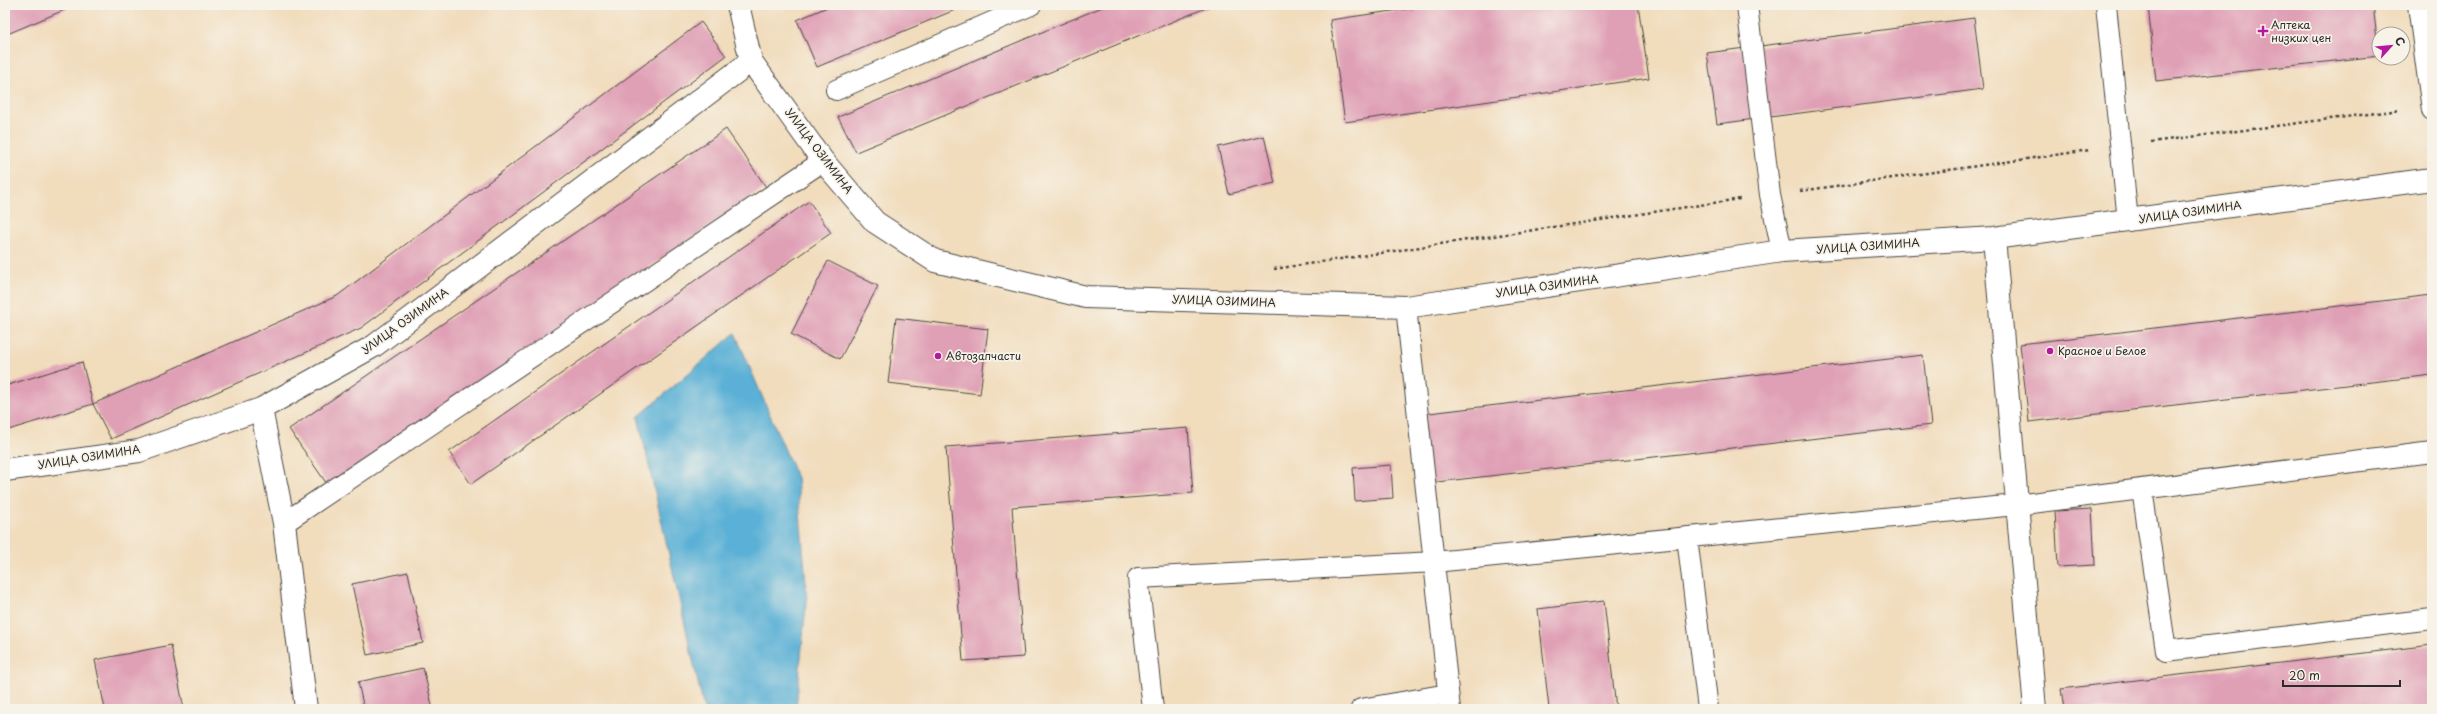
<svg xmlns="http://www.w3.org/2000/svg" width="2437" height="714" font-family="'Playpen Sans',sans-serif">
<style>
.water{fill:#5ab0d6;stroke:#426e80}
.building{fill:#df9fb5}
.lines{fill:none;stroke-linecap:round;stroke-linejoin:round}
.lane-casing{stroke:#494641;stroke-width:22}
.street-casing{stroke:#494641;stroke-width:24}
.path{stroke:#494641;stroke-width:2.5;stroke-dasharray:3 3;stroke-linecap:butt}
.lane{stroke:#fff;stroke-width:20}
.street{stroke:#fff;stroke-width:22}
.poi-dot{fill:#b5179e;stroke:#f7f3e8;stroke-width:1.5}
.labels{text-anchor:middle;stroke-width:3.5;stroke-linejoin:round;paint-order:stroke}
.poi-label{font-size:11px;fill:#2b2b2b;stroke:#f7f3e8;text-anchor:start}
.street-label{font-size:11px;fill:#2b2b2b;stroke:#f7f3e8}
</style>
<rect width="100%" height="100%" fill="#f7f3e8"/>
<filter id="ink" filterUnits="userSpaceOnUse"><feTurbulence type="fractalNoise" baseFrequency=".025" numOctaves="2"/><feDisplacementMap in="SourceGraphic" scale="8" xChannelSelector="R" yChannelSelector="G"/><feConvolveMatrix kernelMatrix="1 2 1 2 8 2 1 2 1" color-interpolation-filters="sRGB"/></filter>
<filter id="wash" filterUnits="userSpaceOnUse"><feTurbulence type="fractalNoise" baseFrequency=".012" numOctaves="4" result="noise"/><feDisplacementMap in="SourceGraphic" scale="16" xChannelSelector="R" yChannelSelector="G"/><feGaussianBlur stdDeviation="0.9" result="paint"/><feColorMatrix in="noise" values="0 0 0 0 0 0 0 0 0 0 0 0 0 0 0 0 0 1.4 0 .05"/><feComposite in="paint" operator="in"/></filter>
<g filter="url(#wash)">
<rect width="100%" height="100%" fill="#f1dcbc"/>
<path class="water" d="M735 333 797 478 807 595 796 709H704L638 417Z"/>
<g id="blocks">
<path class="building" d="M5 5H76L5 35Z
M832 5H967L817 67 797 20Z
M1107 5H1213L856 152 838 117Z
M1433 5H1638L1649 78 1345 122 1330 20Z
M2148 5H2373L2379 56 2156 81Z
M1974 18 1983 89 1717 124 1707 53Z
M701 22 726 56 361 328 111 439 93 404 5 431V386L82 362 93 404 337 296Z
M726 129 766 187 329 487 289 429Z
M1264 136 1275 183 1229 194 1218 147Z
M809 201 831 233 471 484 449 452Z
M828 261 878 286 840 359 791 334Z
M2432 295V375L2029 422 2020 344Z
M896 318 988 329 980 394 888 383Z
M1923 355 1931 425 1420 484 1412 415Z
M1188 428 1193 493 1012 507 1024 657 963 661 946 447Z
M1391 465 1393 498 1355 501 1353 468Z
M2092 509 2095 565 2058 567 2055 511Z
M408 572 423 643 367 655 352 584Z
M1604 601 1616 709H1549L1538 609Z
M171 645 184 709H105L95 660Z
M2432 645V709H2064L2061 689Z
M423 668 433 709H364L358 682Z"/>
</g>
</g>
<g filter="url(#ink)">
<use href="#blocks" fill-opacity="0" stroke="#494641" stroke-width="1"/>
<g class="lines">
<defs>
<path id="lane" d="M1747 5 1770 195 1782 251
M2106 5 2128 221
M2418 5 2432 110
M836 90 1031 5
M1406 307 1450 709
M2142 489 2166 651 2432 619
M284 523 823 161
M1687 537 1708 709
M1153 709 1138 578 1434 562 2016 505 2432 452
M1361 709 1448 694"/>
<path id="street" d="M738 5 751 61 823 161 875 222 935 261 1086 297 1406 307 1782 251 1994 238 2432 179
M1994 238 2035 709
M261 409 284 523 306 709
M5 470 139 451 261 409 374 346 751 61"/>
</defs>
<use href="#lane" class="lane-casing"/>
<use href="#street" class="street-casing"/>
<path class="path" d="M2151 142 2400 110
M1800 191 2090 150
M1274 269 1740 199"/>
<use href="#lane" class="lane"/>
<use href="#street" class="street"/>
</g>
</g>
<g class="poi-dot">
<path d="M2261 25h4v4h4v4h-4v4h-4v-4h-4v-4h4z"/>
<circle cx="2050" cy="351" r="4"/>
<circle cx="938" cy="356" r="4"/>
</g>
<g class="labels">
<g class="poi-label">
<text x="2271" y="29">Аптека<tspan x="2271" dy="13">низких цен</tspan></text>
<text x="2058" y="355">Красное и Белое</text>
<text x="946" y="360">Автозапчасти</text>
</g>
<g class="street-label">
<text transform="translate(819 151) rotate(53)" y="4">УЛИЦА ОЗИМИНА</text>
<text transform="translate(2190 212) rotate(-8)" y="4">УЛИЦА ОЗИМИНА</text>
<text transform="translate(1868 246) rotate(-4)" y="4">УЛИЦА ОЗИМИНА</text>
<text transform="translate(1547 286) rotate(-8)" y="4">УЛИЦА ОЗИМИНА</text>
<text transform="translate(1224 301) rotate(2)" y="4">УЛИЦА ОЗИМИНА</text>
<text transform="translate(405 321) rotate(-36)" y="4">УЛИЦА ОЗИМИНА</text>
<text transform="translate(89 457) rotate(-9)" y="4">УЛИЦА ОЗИМИНА</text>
</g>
</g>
<rect width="2437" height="714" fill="none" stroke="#f7f3e8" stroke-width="20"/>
<g transform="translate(2391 46) rotate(63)"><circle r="19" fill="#f7f3e8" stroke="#a5a39c"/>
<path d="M0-3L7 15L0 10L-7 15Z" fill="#b5179e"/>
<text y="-6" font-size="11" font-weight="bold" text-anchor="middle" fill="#2b2b2b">С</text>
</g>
<path d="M2283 680v6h117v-6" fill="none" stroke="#2b2b2b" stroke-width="2"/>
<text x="2289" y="680" font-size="12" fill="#2b2b2b" stroke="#f7f3e8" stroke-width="3" paint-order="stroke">20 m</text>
</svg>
